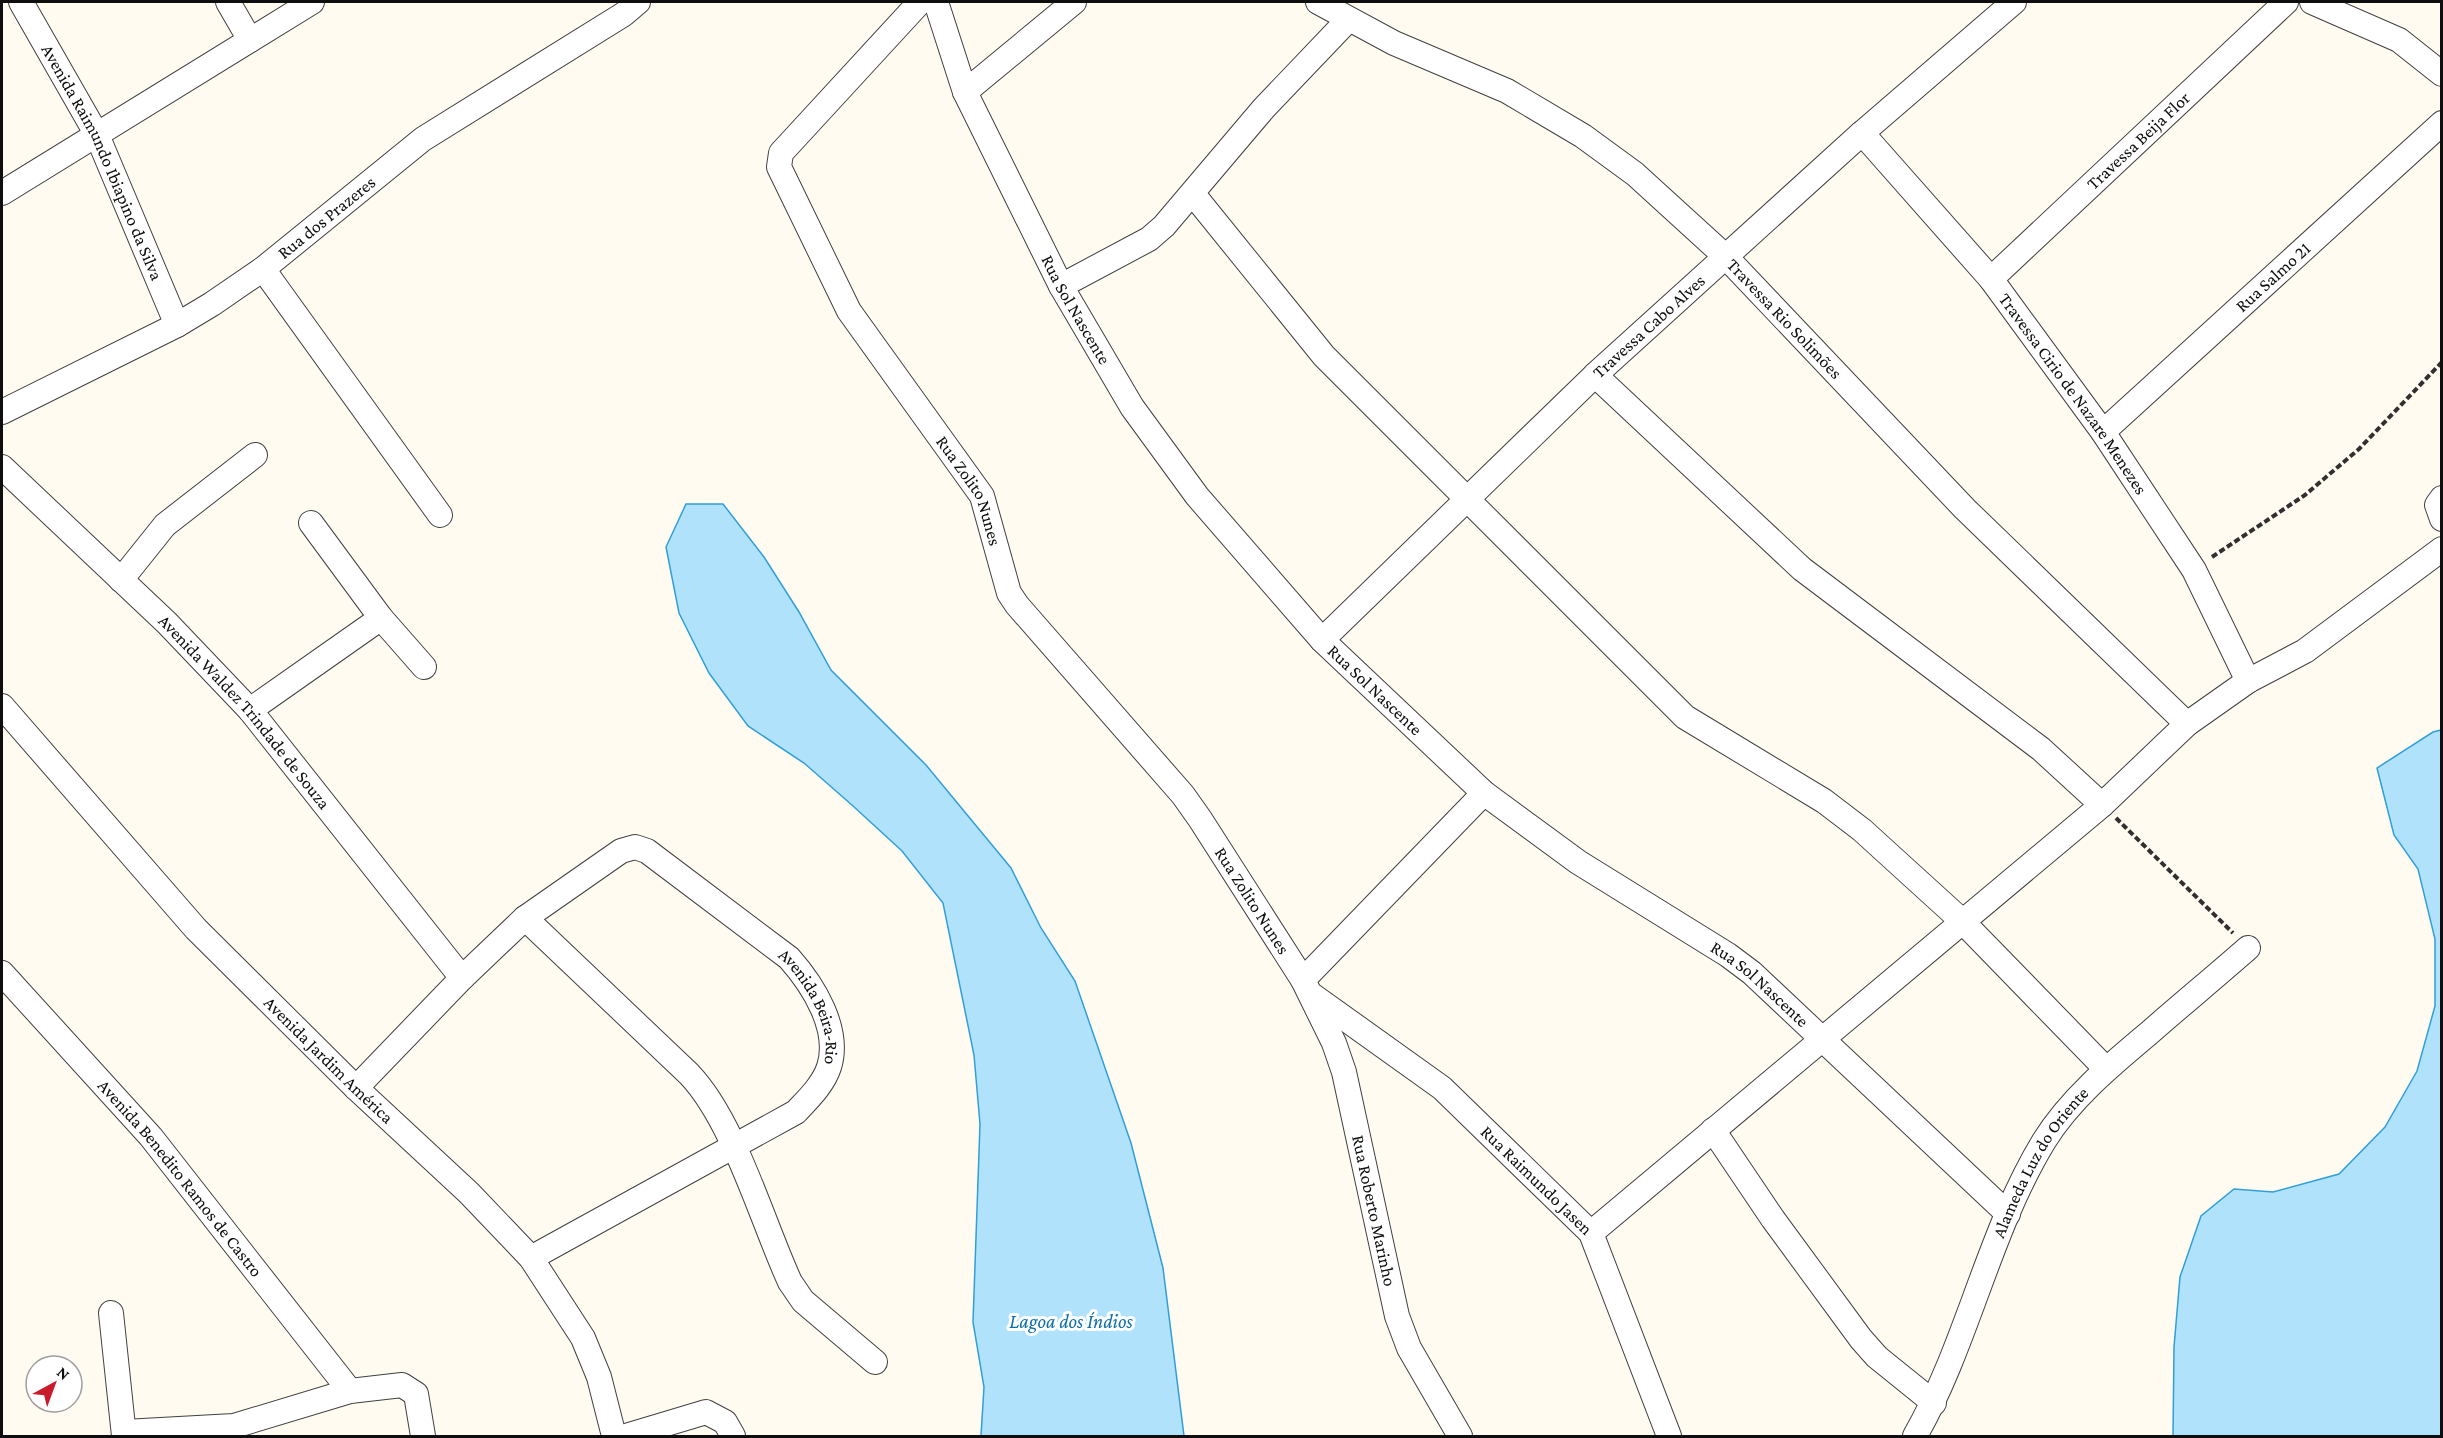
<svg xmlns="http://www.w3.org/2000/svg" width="2443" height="1438" font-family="'Crimson Pro',serif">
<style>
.water{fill:#b0e3fb;stroke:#319fd8;stroke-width:1.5}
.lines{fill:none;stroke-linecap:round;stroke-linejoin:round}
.minor-casing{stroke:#414141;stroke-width:26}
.path{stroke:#303030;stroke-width:4;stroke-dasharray:6 3;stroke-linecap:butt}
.minor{stroke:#fff;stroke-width:24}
.labels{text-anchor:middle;stroke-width:6;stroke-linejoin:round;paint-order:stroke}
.street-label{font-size:18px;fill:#0e0e0e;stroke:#fff}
.water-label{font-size:20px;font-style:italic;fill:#0d6fab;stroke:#fff}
</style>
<rect width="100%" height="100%" fill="#fffbf0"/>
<path class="water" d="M686 504H723L764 557 799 612 831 670 926 765 1011 868 1041 928 1075 981 1131 1143 1163 1268 1184 1436H981L984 1387 973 1322 980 1124 974 1055 943 903 902 851 853 806 804 763 748 726 709 673 679 613 666 547Z
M2441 730V1436H2173L2174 1347 2180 1277 2201 1216 2234 1189 2273 1192 2339 1174 2385 1127 2417 1071 2435 1006V939L2418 869 2394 835 2377 768 2433 732Z"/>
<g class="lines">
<defs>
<g id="minor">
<path id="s1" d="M21 2 97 135 177 325"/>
<path d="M228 2 250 40"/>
<path id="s2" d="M920 2 781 153 779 167 849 311 982 496 1009 593 1017 605 1183 795 1200 819 1303 980 1334 1043 1344 1072 1397 1316 1409 1348 1460 1436"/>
<path id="s3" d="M936 2 965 92 1061 286 1132 407 1197 496 1322 640 1484 793 1578 862 1728 955 1752 973 2008 1214"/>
<path id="s4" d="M1318 2 1394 43 1507 91 1583 136 1635 174 1725 256 1965 509 2187 724"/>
<path d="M2312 2 2399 40 2442 74"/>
<path d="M965 92 1074 2"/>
<path id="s5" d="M1862 133 1991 279 2103 432 2194 570 2248 681"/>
<path d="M2 193 312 2"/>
<path d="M1193 194 1324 356 1685 717 1824 801 1862 830 1962 921 2106 1069"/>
<path d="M263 269 440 515"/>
<path id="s6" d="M1991 279 2286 2"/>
<path d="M1061 286 1149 239 1164 226 1264 108 1348 20"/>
<path d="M1595 375 1802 569 2041 749 2102 805"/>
<path id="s7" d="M2 412 177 325 212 304 263 269 423 139 624 14 638 2"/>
<path id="s8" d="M2103 432 2442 123"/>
<path id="s9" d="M2 467 167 623 250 710 462 978"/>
<path d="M2442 498 2437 505 2442 519"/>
<path d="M311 523 381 618 424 667"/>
<path d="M121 580 165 525 255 455"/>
<path id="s10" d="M1322 640 1595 375 1862 133 2014 2"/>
<path id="s11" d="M2 706 196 929 356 1088 469 1193 531 1258 583 1338 599 1377 614 1436"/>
<path d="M250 710 381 618"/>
<path d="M525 918 689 1074C734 1121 762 1221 790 1282L803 1301 875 1362"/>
<path id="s12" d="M2 973 151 1137 350 1391"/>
<path d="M1303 980 1484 793"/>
<path id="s13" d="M1312 995 1442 1088 1591 1233 1669 1436"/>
<path id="s14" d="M356 1088 462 978 525 918 621 851 635 847 647 851 789 958C813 985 841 1029 829 1067 823 1085 808 1099 796 1112L531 1258"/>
<path d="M1713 1130 1773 1219 1861 1339 1877 1357 1934 1403"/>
<path d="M1591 1233 2102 805 2187 724 2248 681 2305 651 2442 549"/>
<path d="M111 1313 124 1436"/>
<path d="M124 1432 234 1426 350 1391 402 1385 416 1394 423 1436"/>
<path d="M626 1436 706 1412 725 1422 733 1436"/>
<path id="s15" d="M1915 1436C1968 1343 1988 1233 2044 1141 2070 1099 2111 1065 2148 1034 2181 1005 2215 977 2248 948"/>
</g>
</defs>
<use href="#minor" class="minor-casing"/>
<path class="path" d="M2212 557 2305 495 2359 449 2442 362
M2116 818 2233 933"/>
<use href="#minor" class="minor"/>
</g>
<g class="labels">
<g class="street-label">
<text dy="6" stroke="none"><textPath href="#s6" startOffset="202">Travessa Beija Flor</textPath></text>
<text dy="6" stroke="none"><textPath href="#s1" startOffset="180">Avenida Raimundo Ibiapino da Silva</textPath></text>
<text dy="6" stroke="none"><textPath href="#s7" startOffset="380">Rua dos Prazeres</textPath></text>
<text dy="6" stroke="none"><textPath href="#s8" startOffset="230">Rua Salmo 21</textPath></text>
<text dy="6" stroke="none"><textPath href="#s3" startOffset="339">Rua Sol Nascente</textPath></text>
<text dy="6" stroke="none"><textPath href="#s4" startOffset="570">Travessa Rio Solimões</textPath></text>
<text dy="6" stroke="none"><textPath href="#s10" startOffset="453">Travessa Cabo Alves</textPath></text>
<text dy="6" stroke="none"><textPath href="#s5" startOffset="336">Travessa Cirio de Nazare Menezes</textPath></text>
<text dy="6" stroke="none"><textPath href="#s2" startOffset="597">Rua Zolito Nunes</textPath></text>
<text dy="6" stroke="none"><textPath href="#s3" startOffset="825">Rua Sol Nascente</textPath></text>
<text dy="6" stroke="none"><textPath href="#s9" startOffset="345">Avenida Waldez Trindade de Souza</textPath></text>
<text dy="6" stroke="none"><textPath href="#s2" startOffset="1101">Rua Zolito Nunes</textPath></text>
<text dy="6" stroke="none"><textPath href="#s3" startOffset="1311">Rua Sol Nascente</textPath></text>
<text dy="6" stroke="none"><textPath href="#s14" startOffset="616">Avenida Beira-Rio</textPath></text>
<text dy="6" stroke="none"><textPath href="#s11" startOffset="482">Avenida Jardim América</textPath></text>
<text dy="6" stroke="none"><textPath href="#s15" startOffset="302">Alameda Luz do Oriente</textPath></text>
<text dy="6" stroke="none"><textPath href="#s12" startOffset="272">Avenida Benedito Ramos de Castro</textPath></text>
<text dy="6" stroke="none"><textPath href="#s13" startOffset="292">Rua Raimundo Jasen</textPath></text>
<text dy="6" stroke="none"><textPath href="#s2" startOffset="1438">Rua Roberto Marinho</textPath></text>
</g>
<g class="water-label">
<text x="1071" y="1328">Lagoa dos Índios</text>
</g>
</g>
<rect width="2443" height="1438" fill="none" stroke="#0e0e0e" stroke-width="6"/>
<g transform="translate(54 1384) rotate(41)"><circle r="28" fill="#ffffff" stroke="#9f9f9f" stroke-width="1.5"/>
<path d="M0-4.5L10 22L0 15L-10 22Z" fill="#ca1b2d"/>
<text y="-9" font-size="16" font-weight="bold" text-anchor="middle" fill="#0e0e0e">N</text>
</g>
</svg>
